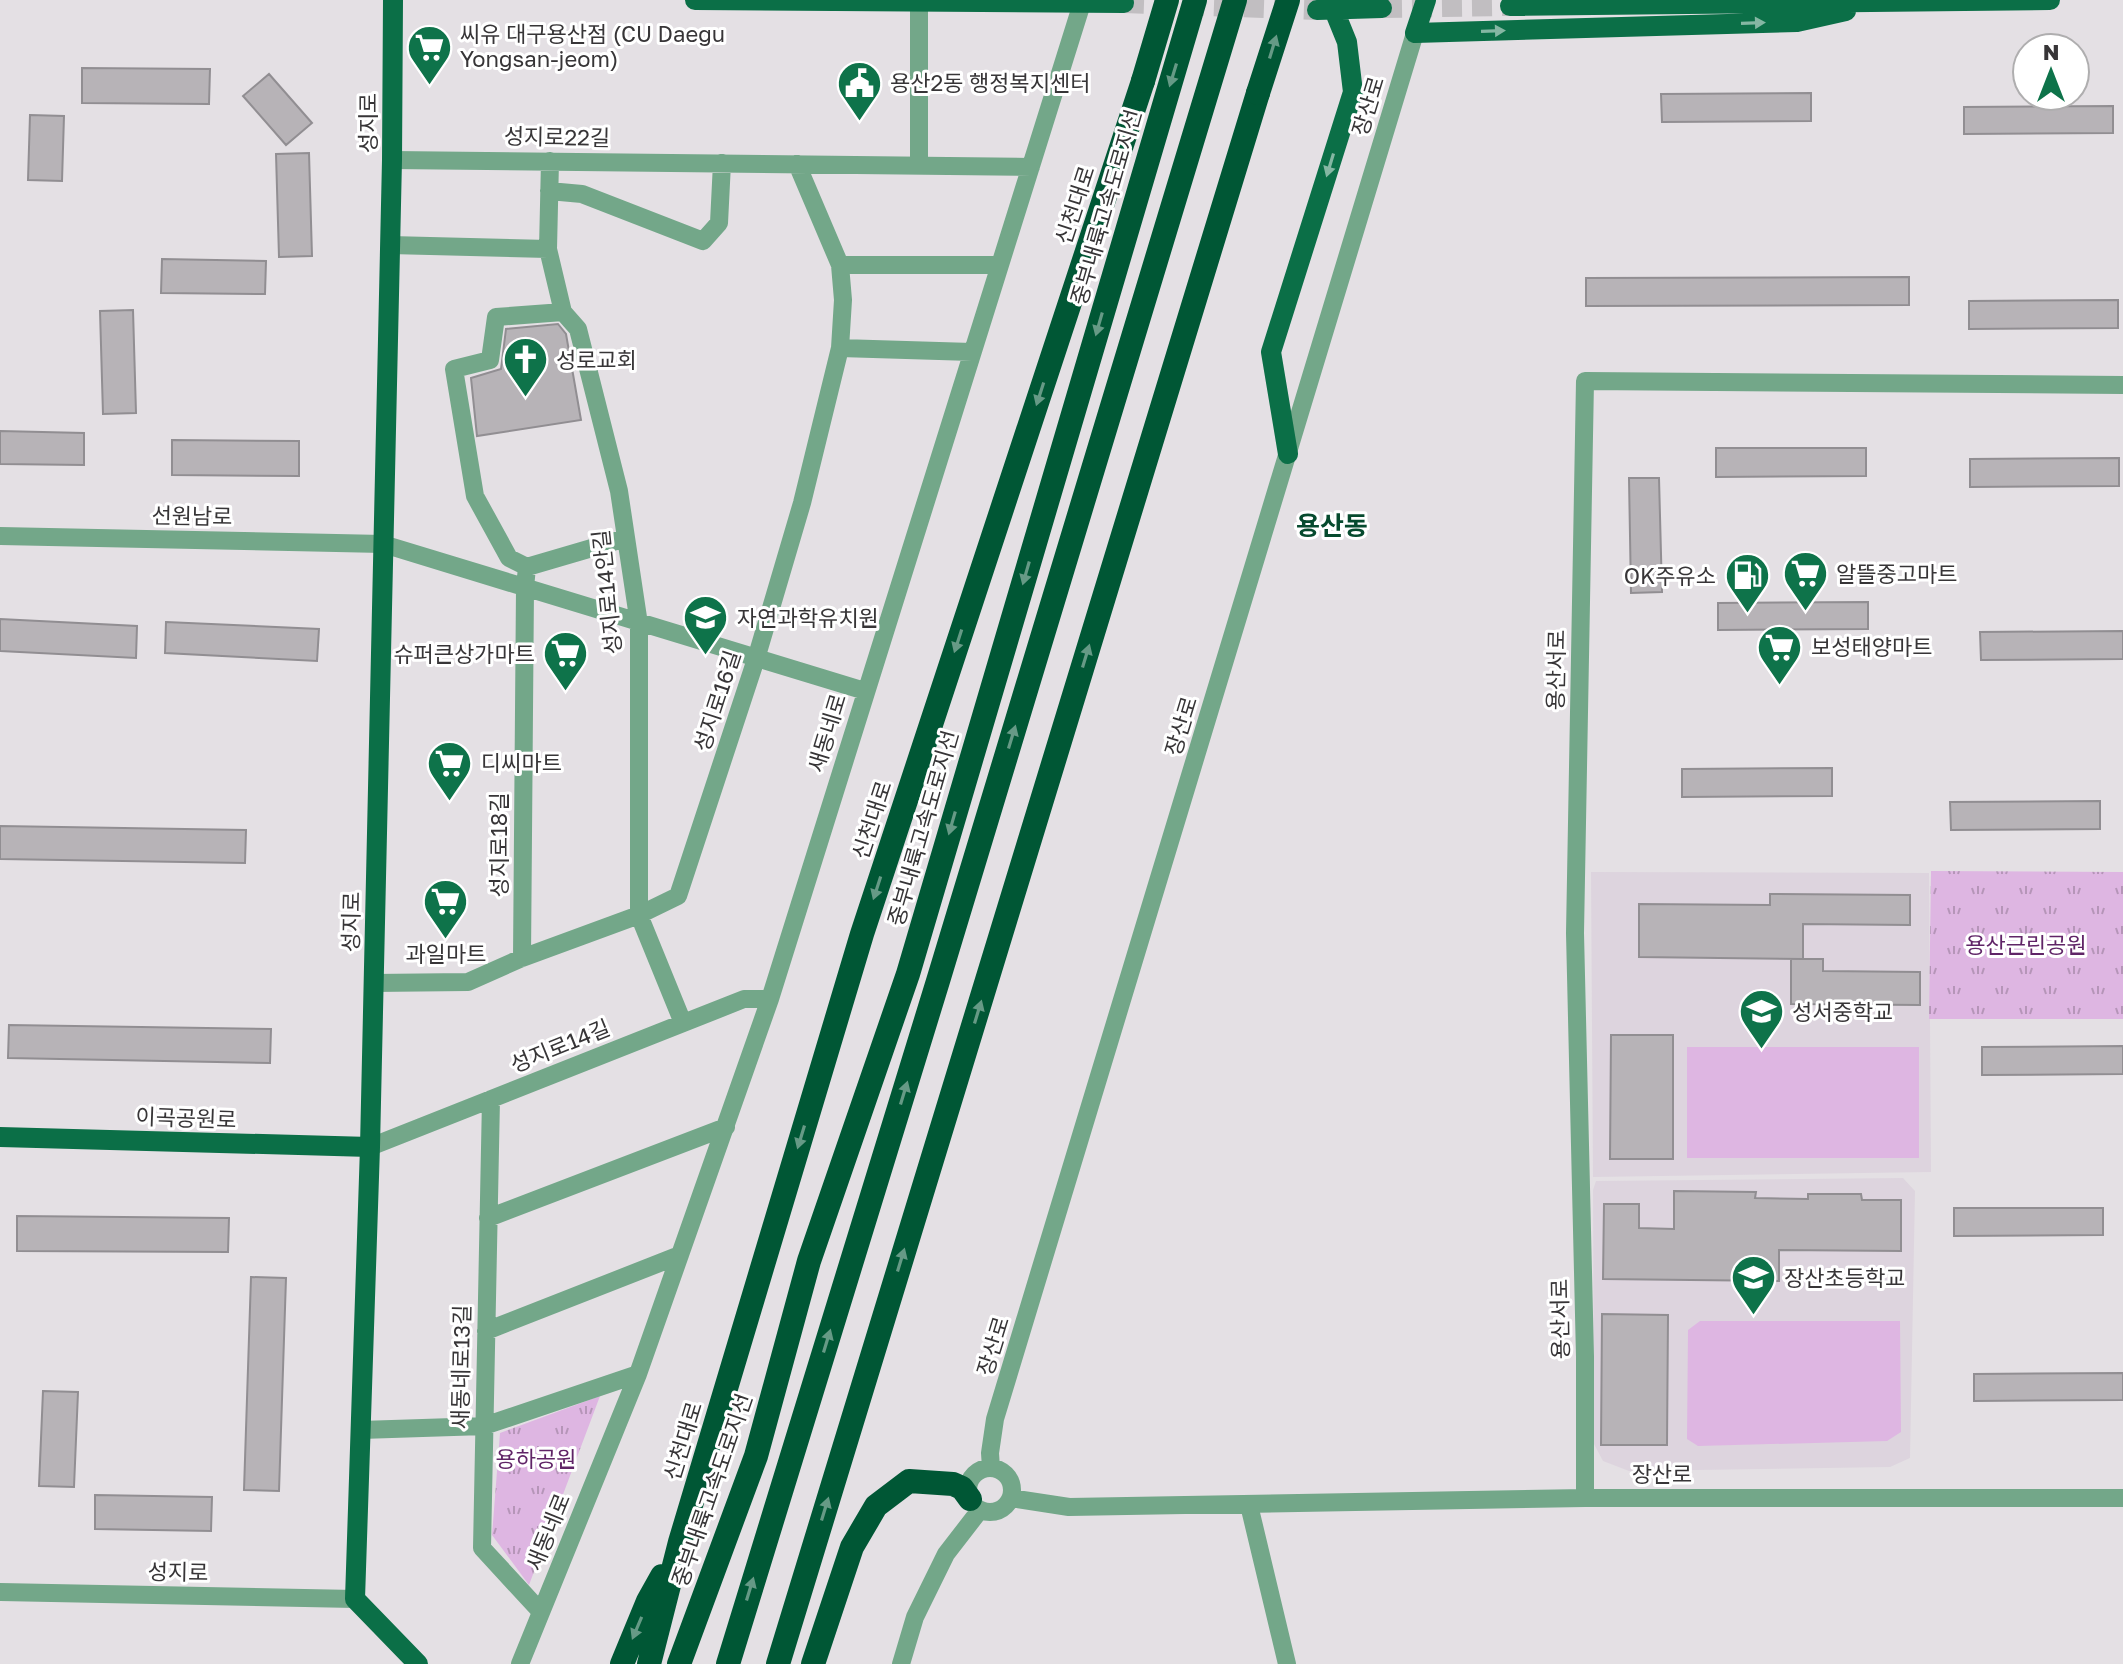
<svg xmlns="http://www.w3.org/2000/svg" width="2123" height="1664" font-family="'Golos Text','Noto Sans KR',sans-serif">
<style>
.built{fill:#ddd4de}
.grass{fill:#deb6e2}
.park{fill:url(#park-tufts)}
.building{fill:#b7b3b7;stroke:#918e92;stroke-width:2}
.lines{fill:none;stroke-linecap:round;stroke-linejoin:round}
.major-tunnel{stroke:#c1bec1;stroke-width:20;stroke-dasharray:20 10;stroke-linecap:butt}
.minor{stroke:#73a789;stroke-width:18}
.major{stroke:#0b6f47;stroke-width:20}
.highway{stroke:#005735;stroke-width:24}
.highway-bridge{stroke:#005735;stroke-width:24}
.oneway{fill:#85b7a3}
.oneway2{fill:#669a86}
.labels{text-anchor:middle;stroke-width:6;stroke-linejoin:round;paint-order:stroke}
.poi-label{font-size:22px;fill:#373537;stroke:#fff;text-anchor:start}
.street-label{font-size:22px;fill:#373537;stroke:#fff}
.park-label{font-size:22px;fill:#602467;stroke:#fff}
.quarter-label{font-size:26px;font-weight:bold;fill:#064a2e;stroke:#fff}
</style>
<defs>
<pattern id="park-tufts" width="24" height="20" patternUnits="userSpaceOnUse" patternTransform="scale(2)"><rect width="24" height="20" fill="#deb6e2"/><path d="M3 7l-1-3M5 7V3M7 7l1-3M15 17l-1-3M17 17v-4M19 17l1-3" fill="none" stroke="#b595b8"/></pattern>
</defs>
<rect width="100%" height="100%" fill="#e4e0e4"/>
<path class="built" d="M1591 872 1929 873 1931 1172 1593 1177Z
M1903 1178 1915 1191 1910 1458 1890 1467 1629 1471 1603 1461 1594 1444 1593 1190 1596 1181Z"/>
<path class="grass" d="M1687 1047H1919V1158H1687Z
M1700 1321H1900L1901 1432 1887 1441 1698 1446 1687 1439 1688 1330Z"/>
<path class="park" d="M1931 871 2123 872V1019H1929Z
M600 1396 529 1585 492 1535 500 1433Z"/>
<path class="building" d="M82 68 210 69 209 104 82 103Z
M269 74 312 123 286 145 243 96Z
M1811 93V121L1662 122 1661 94Z
M2113 106V133L1964 134V107Z
M30 115 64 116 62 181 28 180Z
M309 153 312 256 279 257 276 154Z
M162 259 266 261 265 294 161 293Z
M1909 277V305L1586 306V278Z
M2118 300V328L1969 329V301Z
M133 310 136 413 103 414 100 311Z
M558 324 566 334 581 420 477 436 471 378 501 369 506 329Z
M0 431 84 433V465L0 464Z
M172 440 299 441V476L172 475Z
M1716 448H1866V476L1716 477Z
M2119 458V486L1970 487V459Z
M1629 478H1659L1662 592 1631 593Z
M1868 602V629L1718 630V603Z
M0 619 137 626 136 658 0 651Z
M166 622 319 629 317 661 165 653Z
M2123 631V659L1981 660 1980 632Z
M1832 768V796L1682 797V769Z
M2100 801V829L1951 830 1950 802Z
M0 826 246 830 245 863 0 859Z
M1770 894 1910 895V925L1803 924V959L1639 957V904L1770 905Z
M1791 959H1823V971L1920 972V1005L1791 1004Z
M9 1025 271 1029 270 1063 8 1058Z
M1611 1035H1673V1159H1610Z
M2123 1046V1074L1982 1075V1047Z
M1674 1191 1756 1192 1755 1198 1808 1199V1194H1861L1862 1200H1901V1251L1779 1250V1281L1603 1279 1604 1204H1639V1228L1674 1229Z
M1954 1208H2103V1235L1954 1236Z
M17 1216 229 1218 228 1252 17 1251Z
M251 1277 286 1278 279 1491 244 1490Z
M1602 1314 1668 1315 1667 1445H1601Z
M2123 1373V1400L1974 1401V1374Z
M43 1391 78 1392 74 1487 39 1486Z
M95 1495 212 1497 211 1531 95 1529Z"/>
<g class="lines">
<path class="major-tunnel" d="M1124 3 1317 10
M1382 8 1510 6"/>
<path class="minor" d="M919 2V166
M392 160 1031 167
M550 161 548 249 563 312 578 329 619 491 639 624V915L683 1023
M549 191 582 194 703 241 719 223 722 163
M390 245 548 249
M840 265H1000
M840 348 972 352
M0 536 383 544 865 691
M527 567 626 538
M522 958 525 588 527 567 509 558 475 496 454 369 490 360 496 317 563 312
M373 983 468 982 522 958 639 915 678 896 756 659 802 503 840 348 843 300 840 265 797 164
M491 1099 482 1548 541 1612
M370 1147 744 999H770
M488 1218 726 1127
M486 1331 680 1255
M361 1430 484 1426 638 1374
M968 1490a22 22 0 1 1 44 0a22 22 0 1 1-44 0Z
M991 1468 990 1453 995 1419 1415 33
M1011 1498 1069 1507 1585 1498H2123
M1585 1498V1357L1575 933 1585 381 2123 385
M1249 1505 1287 1664
M0 1592 355 1599
M520 1664 638 1374 770 999 1083 0
M901 1664 915 1617 946 1554 980 1510"/>
<path class="major" d="M393 0 392 160 370 1147 355 1599 418 1664
M695 0 1124 3
M1426 0 1415 33 1797 22 1846 11
M1510 6 2050 0
M1317 10 1382 8
M1288 454 1271 352 1353 92 1347 42 1334 10 1350 0
M0 1137 370 1147"/>
<path class="highway" d="M622 1664 648 1601 662 1576
M649 1664 680 1542 862 934 1143 81
M679 1664 756 1456 809 1261 908 974 1195 0
M728 1664 938 981 1235 0
M778 1664 1258 93
M813 1664 852 1547 876 1506 909 1481 953 1484 962 1488 970 1499"/>
<path class="highway-bridge" d="M1143 81 1167 0
M1258 93 1288 0"/>
</g>
<defs><path id="oneway-solid" d="M-6-.8H1V-3.2L6.5 0L1 3.2V.8H-6Z" transform="scale(2)"/></defs>
<g class="oneway">
<use href="#oneway-solid" transform="translate(1753 23) rotate(-2)"/>
<use href="#oneway-solid" transform="translate(1493 31) rotate(-2)"/>
<use href="#oneway-solid" transform="translate(1330 165) rotate(107)"/>
</g>
<g class="oneway2">
<use href="#oneway-solid" transform="translate(1273 47) rotate(-73)"/>
<use href="#oneway-solid" transform="translate(1173 75) rotate(107)"/>
<use href="#oneway-solid" transform="translate(1099 324) rotate(106)"/>
<use href="#oneway-solid" transform="translate(1040 394) rotate(108)"/>
<use href="#oneway-solid" transform="translate(1026 573) rotate(106)"/>
<use href="#oneway-solid" transform="translate(958 641) rotate(108)"/>
<use href="#oneway-solid" transform="translate(1086 656) rotate(-73)"/>
<use href="#oneway-solid" transform="translate(1012 737) rotate(-73)"/>
<use href="#oneway-solid" transform="translate(952 823) rotate(106)"/>
<use href="#oneway-solid" transform="translate(877 888) rotate(108)"/>
<use href="#oneway-solid" transform="translate(978 1012) rotate(-73)"/>
<use href="#oneway-solid" transform="translate(904 1093) rotate(-73)"/>
<use href="#oneway-solid" transform="translate(801 1137) rotate(107)"/>
<use href="#oneway-solid" transform="translate(901 1260) rotate(-73)"/>
<use href="#oneway-solid" transform="translate(827 1341) rotate(-73)"/>
<use href="#oneway-solid" transform="translate(825 1509) rotate(-73)"/>
<use href="#oneway-solid" transform="translate(750 1589) rotate(-73)"/>
<use href="#oneway-solid" transform="translate(637 1628) rotate(113)"/>
</g>
<defs>
<symbol id="supermarket-pin" viewBox="-11 -11 22 30"><path d="M0 17L-7.5 6A9.5 9.5 0 1 1 7.5 6Z" fill="#0e734a" stroke="#fff"/><path d="M-6-5.5h2.5l.6 2H6L4.5 2H-2.5L-4.4-4H-6ZM-1.5 3.2a1.3 1.3 0 1 0 .1 0ZM3 3.2a1.3 1.3 0 1 0 .1 0Z" fill="#fff"/></symbol>
<symbol id="civic-pin" viewBox="-11 -11 22 30"><path d="M0 17L-7.5 6A9.5 9.5 0 1 1 7.5 6Z" fill="#0e734a" stroke="#fff"/><path d="M-.6-6.5H3V-4.5H.6V-3L4-1V1h2V6H-6V1h2V-1L-.6-3ZM-1.2 2.5V6h2.4V2.5Z" fill="#fff"/></symbol>
<symbol id="church-pin" viewBox="-11 -11 22 30"><path d="M0 17L-7.5 6A9.5 9.5 0 1 1 7.5 6Z" fill="#0e734a" stroke="#fff"/><path d="M-1.2-6h2.4v3.5h3.3v2.4h-3.3V6h-2.4V-.1h-3.3v-2.4h3.3Z" fill="#fff"/></symbol>
<symbol id="fuel-pin" viewBox="-11 -11 22 30"><path d="M0 17L-7.5 6A9.5 9.5 0 1 1 7.5 6Z" fill="#0e734a" stroke="#fff"/><path d="M-5.5-6h7V0h2V4h1.3V-2.5L3-4.5l.8-.8L6-3V5H2.5V1h-1V6h-7ZM-4.2-4.7v3.2H.2V-4.7Z" fill="#fff"/></symbol>
<symbol id="school-pin" viewBox="-11 -11 22 30"><path d="M0 17L-7.5 6A9.5 9.5 0 1 1 7.5 6Z" fill="#0e734a" stroke="#fff"/><path d="M0-5L7-2L0 1L-7-2ZM-4 1L0 2.5L4 1V4Q0 6-4 4Z" fill="#fff"/></symbol>
</defs>
<g fill-rule="evenodd">
<use href="#supermarket-pin" x="404" y="22" width="51" height="69"/>
<use href="#civic-pin" x="834" y="58" width="51" height="69"/>
<use href="#church-pin" x="500" y="334" width="51" height="69"/>
<use href="#supermarket-pin" x="1780" y="548" width="51" height="69"/>
<use href="#fuel-pin" x="1722" y="550" width="51" height="69"/>
<use href="#school-pin" x="680" y="592" width="51" height="69"/>
<use href="#supermarket-pin" x="1754" y="622" width="51" height="69"/>
<use href="#supermarket-pin" x="540" y="628" width="51" height="69"/>
<use href="#supermarket-pin" x="424" y="738" width="51" height="69"/>
<use href="#supermarket-pin" x="420" y="876" width="51" height="69"/>
<use href="#school-pin" x="1736" y="986" width="51" height="69"/>
<use href="#school-pin" x="1728" y="1252" width="51" height="69"/>
</g>
<g class="labels">
<g class="poi-label">
<text x="460" y="42">씨유 대구용산점 (CU Daegu<tspan x="460" dy="25">Yongsan-jeom)</tspan></text>
<text x="890" y="91">용산2동 행정복지센터</text>
<text x="556" y="368">성로교회</text>
<text x="1836" y="582">알뜰중고마트</text>
<text x="1716" y="584" text-anchor="end">OK주유소</text>
<text x="737" y="626">자연과학유치원</text>
<text x="1811" y="655">보성태양마트</text>
<text x="535" y="662" text-anchor="end">슈퍼큰상가마트</text>
<text x="481" y="771">디씨마트</text>
<text x="446" y="962" text-anchor="middle">과일마트</text>
<text x="1792" y="1020">성서중학교</text>
<text x="1784" y="1286">장산초등학교</text>
</g>
<g class="street-label">
<text transform="translate(1368 106) rotate(-73)" y="8">장산로</text>
<text transform="translate(368 123) rotate(-90)" y="8">성지로</text>
<text transform="translate(557 137) rotate(1)" y="8">성지로22길</text>
<text transform="translate(1075 205) rotate(-72)" y="8">신천대로</text>
<text transform="translate(1106 207) rotate(-74)" y="8">중부내륙고속도로지선</text>
<text transform="translate(192 516) rotate(1)" y="8">선원남로</text>
<text transform="translate(607 592) rotate(-96)" y="8">성지로14안길</text>
<text transform="translate(1556 670) rotate(-89)" y="8">용산서로</text>
<text transform="translate(717 701) rotate(-72)" y="8">성지로16길</text>
<text transform="translate(1181 726) rotate(-73)" y="8">장산로</text>
<text transform="translate(827 733) rotate(-73)" y="8">새동네로</text>
<text transform="translate(872 820) rotate(-72)" y="8">신천대로</text>
<text transform="translate(923 828) rotate(-74)" y="8">중부내륙고속도로지선</text>
<text transform="translate(499 845) rotate(-90)" y="8">성지로18길</text>
<text transform="translate(351 922) rotate(-89)" y="8">성지로</text>
<text transform="translate(560 1046) rotate(-22)" y="8">성지로14길</text>
<text transform="translate(186 1118) rotate(2)" y="8">이곡공원로</text>
<text transform="translate(1560 1319) rotate(-91)" y="8">용산서로</text>
<text transform="translate(993 1346) rotate(-73)" y="8">장산로</text>
<text transform="translate(461 1367) rotate(-89)" y="8">새동네로13길</text>
<text transform="translate(683 1441) rotate(-73)" y="8">신천대로</text>
<text x="1662" y="1482">장산로</text>
<text transform="translate(712 1490) rotate(-71)" y="8">중부내륙고속도로지선</text>
<text transform="translate(548 1532) rotate(-68)" y="8">새동네로</text>
<text transform="translate(178 1572) rotate(1)" y="8">성지로</text>
</g>
<g class="park-label">
<text x="2026" y="953">용산근린공원</text>
<text x="536" y="1467">용하공원</text>
</g>
<g class="quarter-label">
<text x="1332" y="535">용산동</text>
</g>
</g>
<g transform="translate(2051 72)"><circle r="38" fill="#ffffff" stroke="#afaeaf" stroke-width="2"/>
<path d="M0-6L14 30L0 20L-14 30Z" fill="#0e734a"/>
<text y="-12" font-size="22" font-weight="bold" text-anchor="middle" fill="#373537">N</text>
</g>
</svg>
